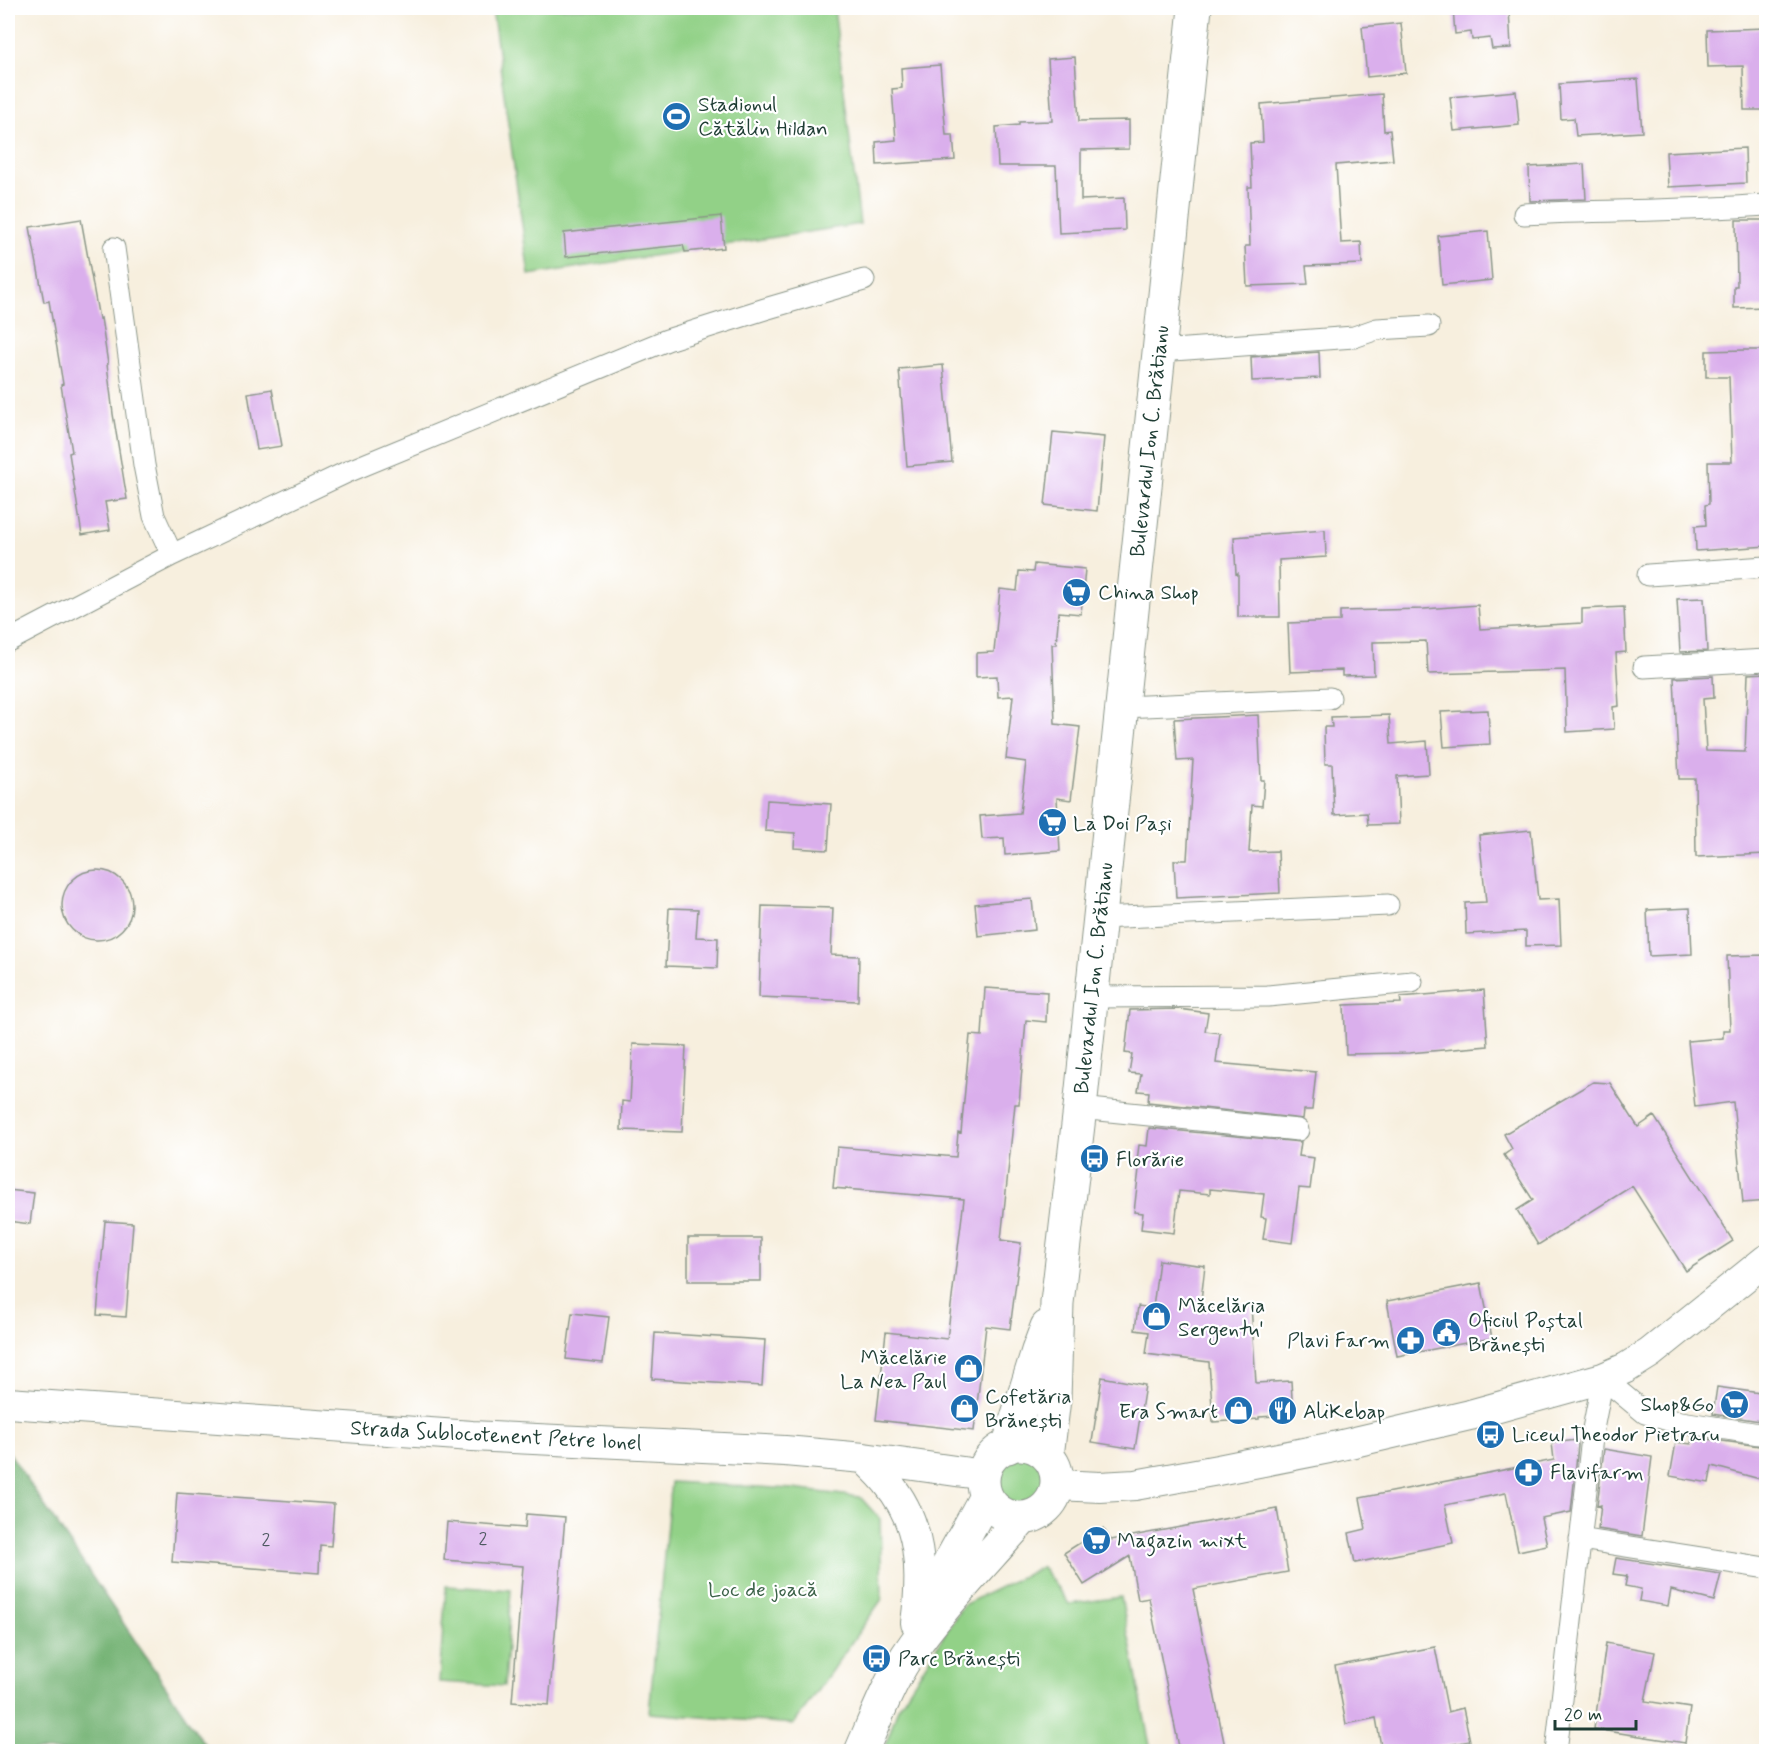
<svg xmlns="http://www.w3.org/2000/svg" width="1774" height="1759" font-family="Mynerve,sans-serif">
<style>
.green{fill:#92d187;stroke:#58875e;stroke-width:1.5}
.forest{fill:#75b374;stroke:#4a7854;stroke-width:1.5}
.building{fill:#daafec}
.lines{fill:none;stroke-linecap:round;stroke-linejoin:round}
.minor-casing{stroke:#8b9689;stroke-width:23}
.secondary-casing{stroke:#8b9689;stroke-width:32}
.primary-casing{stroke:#8b9689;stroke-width:35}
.minor{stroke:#fff;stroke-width:21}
.secondary{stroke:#fff;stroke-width:30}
.primary{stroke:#fff;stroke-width:33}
.labels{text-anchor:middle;stroke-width:4.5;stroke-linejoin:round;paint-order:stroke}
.number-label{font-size:18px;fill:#4e5a62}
.poi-label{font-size:21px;fill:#1f3d34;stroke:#fff;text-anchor:start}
.street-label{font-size:21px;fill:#1f3d34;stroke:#fff}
.park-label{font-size:21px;fill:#3c6249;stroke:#fff}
</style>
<rect width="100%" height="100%" fill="#fff"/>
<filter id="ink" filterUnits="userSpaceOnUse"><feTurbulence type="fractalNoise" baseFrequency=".0167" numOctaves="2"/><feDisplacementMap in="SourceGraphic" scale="12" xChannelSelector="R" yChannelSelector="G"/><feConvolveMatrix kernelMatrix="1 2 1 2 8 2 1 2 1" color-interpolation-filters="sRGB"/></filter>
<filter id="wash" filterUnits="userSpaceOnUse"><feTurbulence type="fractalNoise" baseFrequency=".008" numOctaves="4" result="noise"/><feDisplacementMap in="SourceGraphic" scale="24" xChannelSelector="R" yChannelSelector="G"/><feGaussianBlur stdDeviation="1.35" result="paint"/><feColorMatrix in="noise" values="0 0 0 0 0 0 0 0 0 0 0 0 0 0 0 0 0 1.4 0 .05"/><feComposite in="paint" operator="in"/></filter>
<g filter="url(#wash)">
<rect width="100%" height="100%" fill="#f7efde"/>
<path class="green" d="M492 8H834L860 224 529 275Z
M995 1482a26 26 0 1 1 52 0a26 26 0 1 1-52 0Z
M671 1482 793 1489 860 1497 880 1519 882 1599 794 1724 649 1713Z
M1042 1567 1069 1604 1121 1597 1151 1751 883 1752 898 1708 963 1605Z
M446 1586 511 1590 504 1686 439 1682Z"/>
<path class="forest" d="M8 1451 209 1751H8Z"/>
<g id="blocks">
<path class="building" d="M1453 8H1509L1511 48 1492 49 1490 38 1472 40 1471 32 1455 34Z
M1401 23 1406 73 1367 77 1362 27Z
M1767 28V110H1744L1743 66 1708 67 1707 30Z
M1075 57 1079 121 1129 120V149L1081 150V200L1124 198 1125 230 1059 233 1056 166H998L996 127 1019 125V122L1052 121 1048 59Z
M940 65 946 135H953L955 160 877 165 876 142 896 140 892 89 902 88 901 68Z
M1638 79 1642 132 1576 136 1574 118 1561 119 1559 84Z
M1516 91 1519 125 1454 131 1450 97Z
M1382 94 1384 131 1390 130 1393 160 1336 165 1341 243 1361 242 1362 264 1306 266 1308 284 1247 286 1245 246H1250L1248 187H1252L1250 143 1263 142 1261 104Z
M1745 148 1746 183 1668 187 1666 152Z
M1584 164 1586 199 1530 201 1529 167Z
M721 216 724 248 685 252 683 245 566 257 564 233Z
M81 219 99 319 101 318 108 364H107L113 414 127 499 105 502 110 530 82 535 69 453 72 452 61 385 63 384 49 301 44 302 30 227Z
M1736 220H1767V307L1734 308V286H1737Z
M1488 231 1492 280 1442 285 1438 236Z
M1744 350H1767V546L1696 551 1695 526 1706 525 1705 505 1709 504 1708 462H1732L1729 377H1706V351Z
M1319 352 1320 378 1252 381 1251 357Z
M943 365 952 462 907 466 899 369Z
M272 389 282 446 257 450 248 393Z
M1053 432 1104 437 1097 511 1045 505Z
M1325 530 1326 557 1279 560 1280 617H1238V573L1236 574 1234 537Z
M1034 564 1085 569 1081 614 1059 612 1056 644H1052L1055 724 1080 727 1071 800 1057 798 1060 851 1005 855 1004 838 982 839 980 816 1020 813 1026 762 1006 759 1013 696 998 697 997 676 976 677V653L994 652 1000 589 1017 591 1019 571 1033 572Z
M1704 598 1707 651 1680 652 1677 599Z
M1478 605 1480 629 1582 623V609L1624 607 1626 652 1616 653 1619 706 1613 707 1614 729 1567 732 1565 670 1428 674 1426 641 1373 642 1374 675 1342 676V670L1290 672 1288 623 1340 621V611L1424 609Z
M1767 673V854L1696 857 1695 779H1679L1674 678 1713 676 1714 698 1703 699 1706 751 1745 752 1748 674Z
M1488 710 1490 744 1444 747 1441 712Z
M1258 715 1261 780H1264L1262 806 1252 805 1249 852 1278 851 1280 893 1176 898 1174 860H1187L1193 760 1177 761 1174 719Z
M1389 715 1391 744 1427 741 1429 774 1397 776 1399 824 1368 825 1367 813 1334 815 1332 764H1325L1324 727H1332L1331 717Z
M767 800 831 804 828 850 794 848 795 833 765 831Z
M1531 830 1538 900 1559 899 1561 945 1526 946V931L1466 934 1465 903 1486 902 1479 835Z
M62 905a35 35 0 1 1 70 0a35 35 0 1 1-70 0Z
M1032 899 1035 930 978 936 975 904Z
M762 906 833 908 831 955 859 956 858 1001 759 997Z
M669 908 698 909 696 937 718 938 717 968 666 966Z
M1690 908 1692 954 1649 956 1647 910Z
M1767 955V1201L1743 1203 1733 1102 1695 1107 1688 1041 1723 1038V1030H1730L1727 956Z
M985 988 1047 992 1046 1022 1026 1020 1019 1104H1015L1001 1240 1021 1243 1010 1329 986 1326 974 1431 876 1420 886 1332 947 1339 964 1199 833 1188 837 1147 956 1157 958 1132 961 1133 970 1035 982 1036Z
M1484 990 1488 1046 1409 1053 1346 1054 1344 1005 1401 1003 1400 997Z
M1179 1009 1208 1013 1205 1031 1220 1033 1216 1063 1316 1072 1312 1110H1304L1303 1119 1148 1102 1149 1092 1138 1091 1141 1074 1129 1073 1132 1054 1125 1053 1130 1010Z
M633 1044 686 1046 682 1132 621 1130 622 1101 630 1102Z
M1593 1082 1610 1083 1638 1127 1654 1116 1733 1241 1686 1271 1632 1186 1538 1245 1517 1210 1533 1200 1504 1155 1512 1149 1504 1134Z
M1149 1128 1301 1142 1299 1156 1314 1158 1310 1189 1299 1188 1292 1243 1263 1239 1266 1218 1261 1217 1264 1194 1210 1189V1194L1179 1191 1174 1233 1141 1229 1143 1213 1134 1212 1139 1169H1136L1139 1145 1147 1146Z
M8 1190 34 1193 30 1224 8 1221Z
M105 1221 133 1223 126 1317 97 1315Z
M688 1238H761V1281H688Z
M1159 1260 1205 1266 1200 1309 1251 1305 1256 1383 1291 1381 1293 1415 1259 1417V1419L1213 1422 1209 1362 1146 1354 1149 1332 1135 1330 1138 1306 1153 1308Z
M1481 1283 1492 1338 1397 1356 1387 1301Z
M572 1313 609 1317 603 1363 566 1359Z
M655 1333 765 1340 762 1386 652 1379Z
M1102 1377 1145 1385 1135 1449 1092 1442Z
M1717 1387 1767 1394V1422L1713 1414Z
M1692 1437 1767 1447V1481L1712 1466 1709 1483 1670 1476 1676 1442 1691 1444Z
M1577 1440 1578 1445 1571 1512 1541 1518 1547 1545 1518 1551 1506 1493 1445 1505 1453 1543 1355 1563 1349 1533 1366 1529 1360 1498 1554 1460 1552 1443Z
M1604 1449 1652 1457 1642 1536 1598 1529 1601 1505 1597 1506Z
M177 1493 334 1504 331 1546 320 1545 319 1573 172 1562Z
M1277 1509 1288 1572 1193 1589 1226 1752H1180L1149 1598 1138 1600 1130 1556 1084 1585 1064 1553 1103 1528 1111 1540Z
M526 1514 565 1517 549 1705 512 1702 523 1566 444 1560 447 1522 525 1528Z
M1616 1558 1721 1574 1714 1601 1671 1590 1668 1606 1639 1601 1641 1589 1625 1586 1627 1576 1613 1574Z
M1606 1643 1655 1652 1645 1701 1690 1708 1685 1743 1594 1729Z
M1435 1647 1448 1712 1463 1708 1470 1741 1412 1752H1382L1376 1718 1346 1724 1335 1666Z"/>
</g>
</g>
<g filter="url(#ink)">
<use href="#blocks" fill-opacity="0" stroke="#8b9689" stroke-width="1.5"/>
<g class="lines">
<defs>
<path id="minor" d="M1524 214C1605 210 1686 211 1766 205
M114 248 144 465 154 516 172 555
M1159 351 1354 337 1377 329 1429 326
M1648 575 1766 567
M8 641 172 555 347 472 667 340 765 309 864 280
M1644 667 1766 660
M1122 707 1330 698
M1100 918 1388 905
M1091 997 1268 996 1412 982
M1080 1108 1298 1130
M1580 1539 1766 1568
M1556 1752 1593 1429 1603 1378 1645 1413 1668 1420 1766 1435"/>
<path id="secondary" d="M8 1403 472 1436 785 1451 864 1458 984 1475
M864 1458C872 1466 880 1473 887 1482 922 1523 923 1572 916 1623
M1057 1485 1100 1487 1135 1485 1218 1470 1329 1448 1470 1415 1603 1378 1626 1368 1650 1353 1766 1260"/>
<path id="primary" d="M983 1481a37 37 0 1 1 74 0a37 37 0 1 1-74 0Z
M1008 1447 1038 1351 1047 1327
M1047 1456 1054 1399 1057 1303 1080 1108 1195 8
M925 1614C941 1573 966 1536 986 1496
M861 1752C875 1720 888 1685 907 1656 939 1608 984 1563 1022 1519"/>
</defs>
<use href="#minor" class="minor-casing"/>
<use href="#secondary" class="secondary-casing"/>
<use href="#primary" class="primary-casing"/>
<use href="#minor" class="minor"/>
<use href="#secondary" class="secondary"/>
<use href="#primary" class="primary"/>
</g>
</g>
<defs>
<symbol id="stadium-disc" viewBox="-11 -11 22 22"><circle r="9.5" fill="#1f6fb2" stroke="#fff"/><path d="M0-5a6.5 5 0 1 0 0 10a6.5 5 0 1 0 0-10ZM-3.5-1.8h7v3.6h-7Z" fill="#fff"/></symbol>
<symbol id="supermarket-disc" viewBox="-11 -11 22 22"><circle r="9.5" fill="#1f6fb2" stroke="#fff"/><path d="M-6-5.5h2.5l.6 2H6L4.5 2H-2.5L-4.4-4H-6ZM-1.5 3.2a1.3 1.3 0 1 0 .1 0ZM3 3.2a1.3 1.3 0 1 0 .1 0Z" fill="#fff"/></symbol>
<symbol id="bus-disc" viewBox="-11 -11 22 22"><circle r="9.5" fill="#1f6fb2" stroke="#fff"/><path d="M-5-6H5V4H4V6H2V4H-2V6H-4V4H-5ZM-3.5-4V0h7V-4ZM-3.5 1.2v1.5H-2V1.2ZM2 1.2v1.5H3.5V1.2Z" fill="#fff"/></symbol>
<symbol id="shop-disc" viewBox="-11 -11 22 22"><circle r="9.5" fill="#1f6fb2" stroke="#fff"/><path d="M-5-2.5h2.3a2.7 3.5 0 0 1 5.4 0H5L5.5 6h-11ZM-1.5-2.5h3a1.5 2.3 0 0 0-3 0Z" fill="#fff"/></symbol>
<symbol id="civic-disc" viewBox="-11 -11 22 22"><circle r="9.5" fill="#1f6fb2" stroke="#fff"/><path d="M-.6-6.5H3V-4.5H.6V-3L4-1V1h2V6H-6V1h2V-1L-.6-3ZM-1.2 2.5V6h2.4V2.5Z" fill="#fff"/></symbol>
<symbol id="pharmacy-disc" viewBox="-11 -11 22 22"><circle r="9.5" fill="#1f6fb2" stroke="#fff"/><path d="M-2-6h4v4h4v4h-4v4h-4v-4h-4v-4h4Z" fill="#fff"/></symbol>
<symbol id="restaurant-disc" viewBox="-11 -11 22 22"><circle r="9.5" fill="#1f6fb2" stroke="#fff"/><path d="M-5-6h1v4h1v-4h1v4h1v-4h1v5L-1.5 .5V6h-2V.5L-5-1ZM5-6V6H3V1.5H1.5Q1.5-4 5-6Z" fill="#fff"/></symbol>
</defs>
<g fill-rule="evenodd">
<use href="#stadium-disc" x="660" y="100" width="33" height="33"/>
<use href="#supermarket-disc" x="1060" y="576" width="33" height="33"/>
<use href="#supermarket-disc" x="1036" y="806" width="33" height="33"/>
<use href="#bus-disc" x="1078" y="1142" width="33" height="33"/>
<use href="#shop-disc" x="1140" y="1300" width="33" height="33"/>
<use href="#civic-disc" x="1430" y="1316" width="33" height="33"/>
<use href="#pharmacy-disc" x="1394" y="1324" width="33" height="33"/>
<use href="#shop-disc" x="952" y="1352" width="33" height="33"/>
<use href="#supermarket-disc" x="1718" y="1388" width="33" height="33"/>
<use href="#shop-disc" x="948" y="1392" width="33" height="33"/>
<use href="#shop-disc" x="1222" y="1394" width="33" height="33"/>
<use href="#restaurant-disc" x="1266" y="1394" width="33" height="33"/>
<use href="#bus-disc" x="1474" y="1418" width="33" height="33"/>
<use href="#pharmacy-disc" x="1512" y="1456" width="33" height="33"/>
<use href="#supermarket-disc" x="1080" y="1524" width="33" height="33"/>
<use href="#bus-disc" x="860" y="1642" width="33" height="33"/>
</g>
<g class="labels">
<g class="number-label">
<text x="483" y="1544">2</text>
<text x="266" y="1545">2</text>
</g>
<g class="poi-label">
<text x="698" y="111">Stadionul<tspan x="698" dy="24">Cătălin Hildan</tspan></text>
<text x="1098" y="599">China Shop</text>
<text x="1073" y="830">La Doi Pași</text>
<text x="1116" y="1166">Florărie</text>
<text x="1178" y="1312">Măcelăria<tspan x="1178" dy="24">Sergentu'</tspan></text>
<text x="1468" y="1327">Oficiul Poștal<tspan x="1468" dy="24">Brănești</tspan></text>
<text x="1390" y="1347" text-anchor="end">Plavi Farm</text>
<text x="947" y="1364" text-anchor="end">Măcelărie<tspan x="947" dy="24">La Nea Paul</tspan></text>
<text x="985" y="1403">Cofetăria<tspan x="985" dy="24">Brănești</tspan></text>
<text x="1714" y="1411" text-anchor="end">Shop&amp;Go</text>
<text x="1218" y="1418" text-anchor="end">Era Smart</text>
<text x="1303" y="1418">AliKebap</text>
<text x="1512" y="1441">Liceul Theodor Pietraru</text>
<text x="1550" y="1479">Flavifarm</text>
<text x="1117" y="1547">Magazin mixt</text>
<text x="898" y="1665">Parc Brănești</text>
</g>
<g class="street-label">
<text transform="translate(1149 441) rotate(-84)" y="7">Bulevardul Ion C. Brătianu</text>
<text transform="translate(1093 978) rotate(-84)" y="7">Bulevardul Ion C. Brătianu</text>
<text transform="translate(496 1435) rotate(3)" y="7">Strada Sublocotenent Petre Ionel</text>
</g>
<g class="park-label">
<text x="763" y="1596">Loc de joacă</text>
</g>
</g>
<rect width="1774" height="1759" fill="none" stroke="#fff" stroke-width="30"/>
<path d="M1555 1720v9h81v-9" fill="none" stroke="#1f3d34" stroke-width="3"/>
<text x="1564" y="1720" font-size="18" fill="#1f3d34" stroke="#ffffff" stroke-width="4.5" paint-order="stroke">20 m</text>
</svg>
